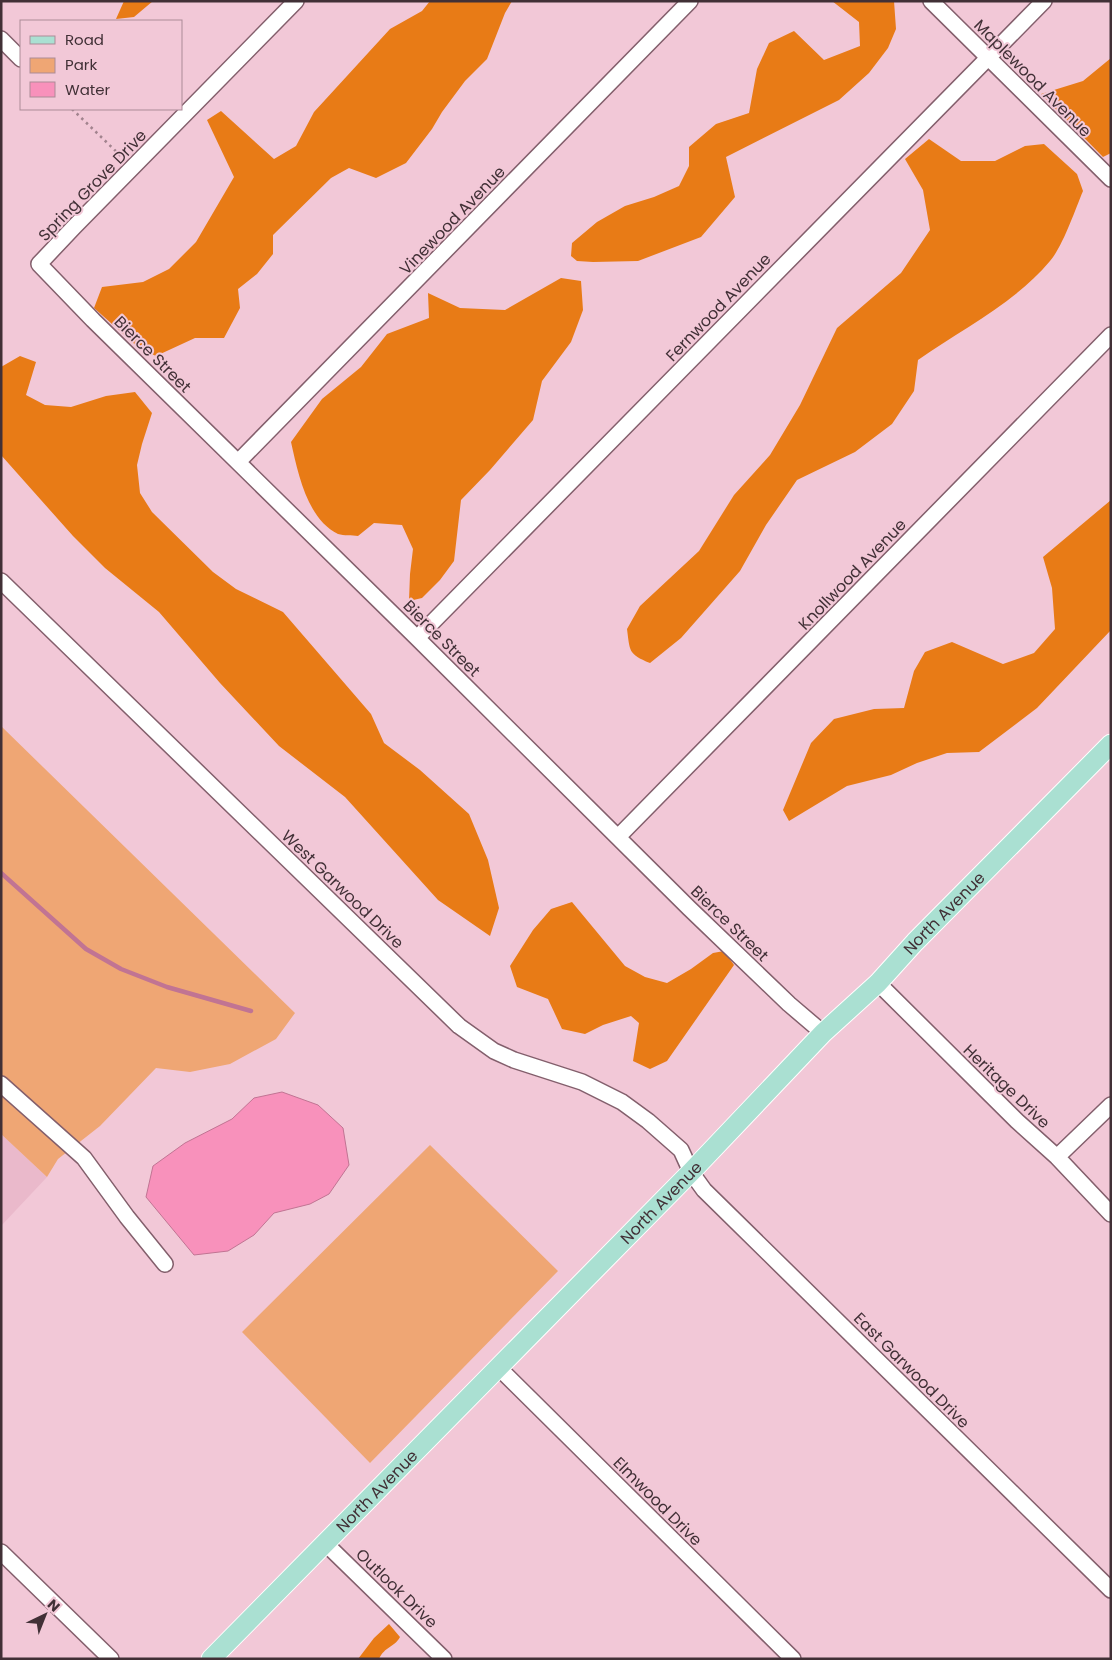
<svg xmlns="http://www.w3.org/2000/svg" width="1112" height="1660" font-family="Poppins,sans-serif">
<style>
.built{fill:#eab9cb}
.green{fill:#efa674}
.forest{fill:#e87b16}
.water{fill:#f891bb;stroke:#c17493}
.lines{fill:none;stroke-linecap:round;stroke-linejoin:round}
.stream{stroke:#c17493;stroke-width:4.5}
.minor-casing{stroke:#835f6c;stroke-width:18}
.major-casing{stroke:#fff;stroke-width:21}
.path{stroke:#a2838e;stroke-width:2.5;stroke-dasharray:2.5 4;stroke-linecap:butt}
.minor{stroke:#fff;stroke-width:15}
.major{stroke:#aae0d2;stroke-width:19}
.labels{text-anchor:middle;stroke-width:4;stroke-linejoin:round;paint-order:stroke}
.street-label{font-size:16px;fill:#413036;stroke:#f2c8d7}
</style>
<rect width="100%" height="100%" fill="#f2c8d7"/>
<path class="built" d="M1 1134 47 1177 1 1226Z"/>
<path class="green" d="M1 726 295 1013 276 1039 230 1064 190 1072 156 1068 100 1126 58 1159 47 1177 1 1134Z
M430 1145 558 1271 370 1463 242 1332Z"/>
<path class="forest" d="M124 1H153L134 17 116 19Z
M430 1H512L505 13 487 59 465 81 442 112 432 129 406 163 376 178 349 168 331 178 273 235V254L257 274 238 289 240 308 224 338H195L156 356 139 348 94 308 102 287 143 282 169 269 196 242 234 177 207 120 221 111 274 159 296 146 314 112 390 29 422 11Z
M832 1H894L896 29 888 48 869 73 839 100 726 157 735 197 701 237 638 261 593 262 577 261 571 256 572 243 597 222 625 206 654 197 679 186 689 166V147L716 124 749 113 757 69 769 43 794 31 824 60 860 46 859 22Z
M1111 58V153L1103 157 1041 94 1083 81Z
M929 139 961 161H995L1025 146 1044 144 1077 174 1083 191C1075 210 1063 246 1050 261 1014 304 963 328 918 360L914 391 892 424 855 452 797 480 766 525 740 571 681 638 650 663C628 654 630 651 627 629L640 606 699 551 734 495 770 455 800 405 837 328 901 273 930 230 923 190 905 159Z
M561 278 581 281 583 310 571 342 542 381 533 420 490 470 461 500 454 561 440 580 422 598 409 601 410 574 413 549 402 525 374 523 358 536C352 535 344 536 338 534 307 519 298 473 291 442L322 399 361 367 387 334 429 318 428 293 460 308 505 310Z
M20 356 36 362 26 395 45 405 71 407 106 396 135 392 152 413 142 444 137 465 140 493 152 512 213 572 236 589 283 612 371 714 384 743 420 770 469 814 488 860 499 908 490 936 438 900 345 797 279 746 220 683 159 612 105 568 73 536 1 455V367Z
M1111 500V630L1037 708 979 752 947 753 917 763 891 775 847 786 789 821 783 810 811 743 834 719 874 709 904 708 914 671 925 652 952 642 1003 664 1034 653 1055 629 1052 588 1043 557Z
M572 902 625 966 645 977 667 983 691 969 713 953 724 951 734 965 667 1061 650 1069 633 1061 639 1023 631 1016 603 1025 585 1034 562 1029 548 999 517 987 510 966 533 930 551 909Z
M389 1624 400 1637C394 1648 385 1646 379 1659H358L374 1638Z"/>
<path class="water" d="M282 1092 318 1105 343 1128 349 1165 329 1194 310 1204 274 1213 254 1235 228 1251 194 1255 146 1197 153 1166 185 1143 232 1119 254 1098Z"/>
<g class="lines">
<path class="stream" d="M1 873 86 949 121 969 167 987 251 1011"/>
<defs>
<path id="minor" d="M296 1 74 227 39 264 93 320 417 638 689 908 789 1004 823 1033
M931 1 1111 179
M1 39 21 59
M238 462 690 1
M1 581 459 1026 494 1051 514 1060 582 1082 622 1102 648 1121 681 1150 691 1172 704 1190 1111 1590
M417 638 1044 1
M618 837 1111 335
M878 983 1017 1121 1057 1157 1111 1214
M1 1084 84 1158 127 1217 165 1264
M1057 1157 1111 1105
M498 1367 793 1659
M325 1543 444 1659
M1 1552 111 1659"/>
<g id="major">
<path id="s1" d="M211 1659 691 1172 823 1033 878 983 915 942 1111 744"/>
</g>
</defs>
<use href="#minor" class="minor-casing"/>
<use href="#major" class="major-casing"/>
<path class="path" d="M72 109 123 158"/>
<use href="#minor" class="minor"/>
<use href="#major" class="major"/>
</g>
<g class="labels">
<g class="street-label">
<text transform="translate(1033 78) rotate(45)" y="6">Maplewood Avenue</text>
<text transform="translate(92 185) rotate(-46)" y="6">Spring Grove Drive</text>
<text transform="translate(452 220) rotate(-46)" y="6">Vinewood Avenue</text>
<text transform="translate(718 307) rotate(-46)" y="6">Fernwood Avenue</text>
<text transform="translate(153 354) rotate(45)" y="6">Bierce Street</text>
<text transform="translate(852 574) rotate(-46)" y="6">Knollwood Avenue</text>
<text transform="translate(442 638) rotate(45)" y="6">Bierce Street</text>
<text transform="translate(343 889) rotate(44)" y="6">West Garwood Drive</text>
<text dy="6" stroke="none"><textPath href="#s1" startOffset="1046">North Avenue</textPath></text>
<text transform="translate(730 923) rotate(44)" y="6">Bierce Street</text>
<text transform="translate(1007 1086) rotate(44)" y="6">Heritage Drive</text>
<text dy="6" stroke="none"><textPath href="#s1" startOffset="641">North Avenue</textPath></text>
<text transform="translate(912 1370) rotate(45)" y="6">East Garwood Drive</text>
<text dy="6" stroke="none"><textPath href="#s1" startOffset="236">North Avenue</textPath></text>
<text transform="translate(658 1501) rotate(45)" y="6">Elmwood Drive</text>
<text transform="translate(397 1588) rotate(44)" y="6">Outlook Drive</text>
</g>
</g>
<rect width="1112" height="1660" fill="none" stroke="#413036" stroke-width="5"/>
<rect x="20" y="20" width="162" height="90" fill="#f2c8d7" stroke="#ab8b97"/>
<rect x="30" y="36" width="25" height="8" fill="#aae0d2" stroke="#ab8b97"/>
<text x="65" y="45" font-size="15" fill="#413036">Road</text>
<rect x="30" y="58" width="25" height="15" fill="#efa674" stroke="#ab8b97"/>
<text x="65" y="70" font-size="15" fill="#413036">Park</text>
<rect x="30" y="82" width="25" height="15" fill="#f891bb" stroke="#ab8b97"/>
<text x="65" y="95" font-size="15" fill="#413036">Water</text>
<g transform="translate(45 1615) rotate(43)" stroke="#f2c8d7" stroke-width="4" paint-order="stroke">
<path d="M0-4L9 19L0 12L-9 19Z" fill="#413036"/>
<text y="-8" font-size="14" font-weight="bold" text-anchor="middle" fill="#413036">N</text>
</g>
</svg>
